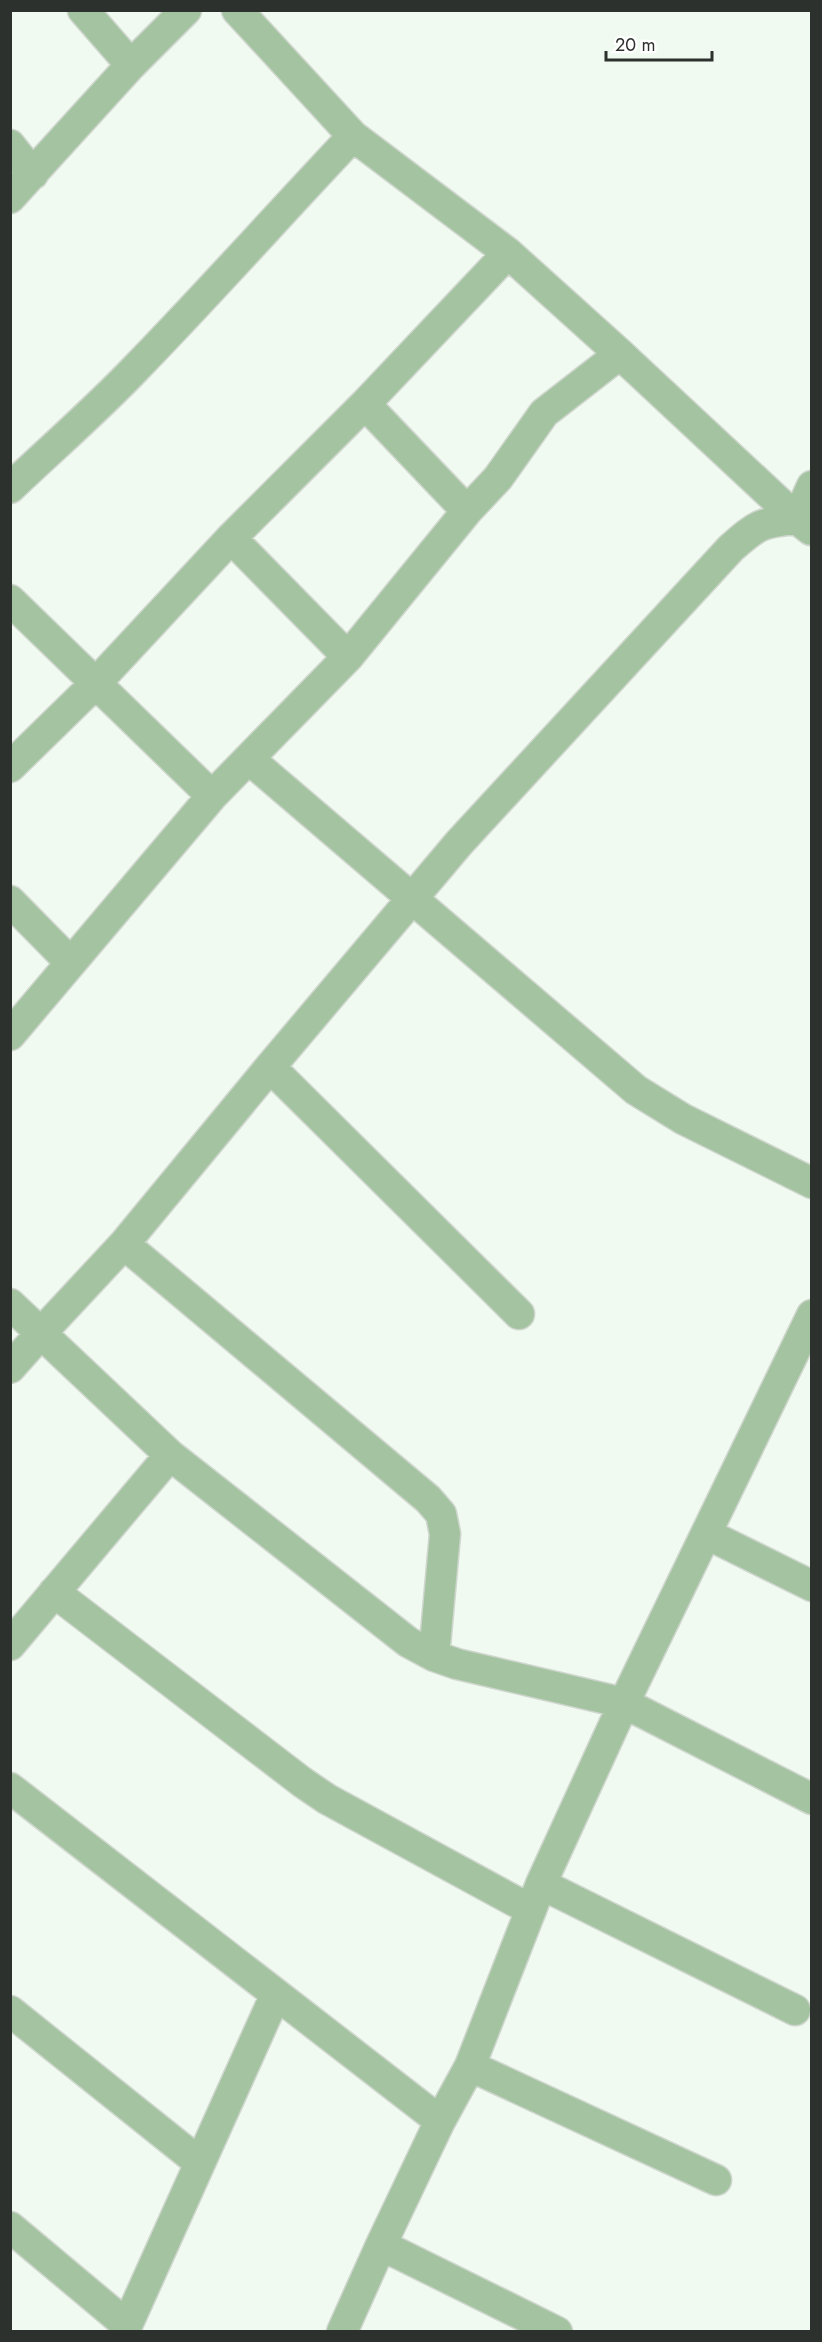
<svg xmlns="http://www.w3.org/2000/svg" width="822" height="2342" font-family="Jost,sans-serif">
<style>
.lines{fill:none;stroke-linecap:round;stroke-linejoin:round}
.street-casing{stroke:#ced6cd;stroke-width:33}
.street{stroke:#a4c3a1;stroke-width:30}
</style>
<rect width="100%" height="100%" fill="#f1faf0"/>
<g class="lines">
<defs>
<path id="street" d="M83 10 131 65
M237 10 353 136
M10 145 33 174
M10 198 131 65 186 10
M365 404 467 511
M10 488C52 448 96 410 136 368 210 292 280 213 353 136L508 253
M811 530 797 519 812 486
M231 538 348 657
M10 600 212 796
M249 759 636 1090 683 1119 812 1183
M10 767 96 683 231 538 365 404 508 253 620 354
M10 901 71 963
M10 1035 212 796 348 657 467 511 498 478 544 413 620 354 797 519
M270 1067 519 1314
M124 1244 428 1499 441 1514 445 1534 434 1656
M10 1304 170 1455 408 1642 434 1656 457 1664 624 1703 812 1799
M10 1368 42 1332 124 1244 270 1067 459 843 731 548C757 525 761 522 797 519
M707 1534 812 1586
M54 1592 302 1782 327 1799 531 1910
M10 1645 170 1455
M10 1788 440 2121
M541 1884 795 2010
M10 2011 200 2163
M470 2066 716 2180
M10 2227 127 2325
M381 2245 557 2332
M124 2332 276 1994
M342 2332 381 2245 440 2121 470 2066 541 1884 624 1703 812 1315"/>
</defs>
<use href="#street" class="street-casing"/>
<use href="#street" class="street"/>
</g>
<rect width="822" height="2342" fill="none" stroke="#2d312d" stroke-width="24"/>
<path d="M606 51v9h106v-9" fill="none" stroke="#2d312d" stroke-width="3"/>
<text x="615" y="51" font-size="18" fill="#2d312d" stroke="#ffffff" stroke-width="4.5" paint-order="stroke">20 m</text>
</svg>
